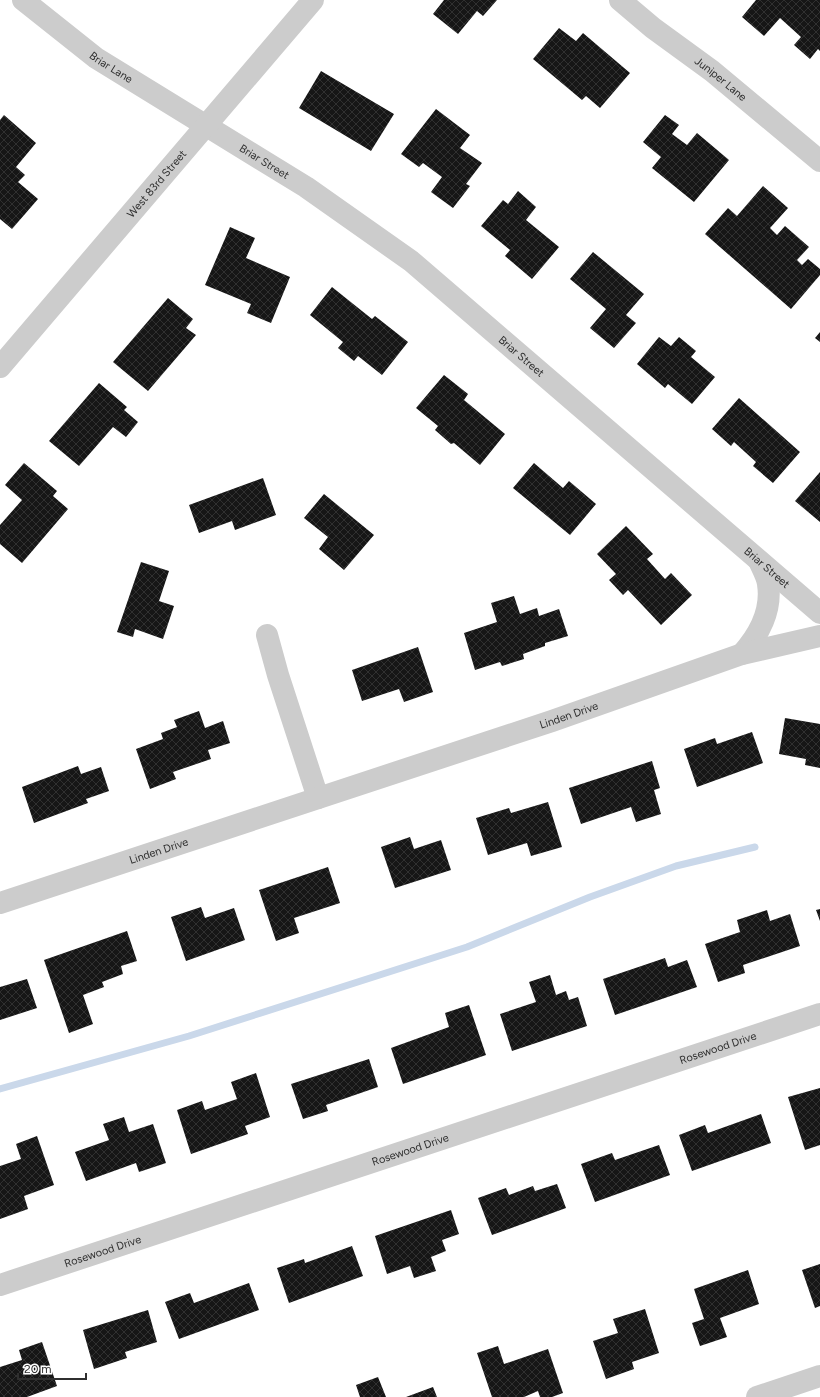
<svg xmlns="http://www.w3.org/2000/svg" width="820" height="1397" font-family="Figtree,sans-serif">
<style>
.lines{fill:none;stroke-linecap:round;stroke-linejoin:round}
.stream{stroke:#cad8ea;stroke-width:7}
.building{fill:url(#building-cross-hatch)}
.minor{stroke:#ccc;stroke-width:22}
.tertiary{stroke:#ccc;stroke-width:22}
.labels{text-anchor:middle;stroke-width:4;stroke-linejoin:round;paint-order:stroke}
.street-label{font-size:11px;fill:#2f2f2f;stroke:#fff}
</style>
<defs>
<pattern id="building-cross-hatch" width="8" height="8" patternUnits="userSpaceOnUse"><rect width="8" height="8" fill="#161616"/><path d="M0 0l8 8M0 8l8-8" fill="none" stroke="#303030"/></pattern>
</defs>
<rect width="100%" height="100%" fill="#fff"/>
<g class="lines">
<path class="stream" d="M0 1089 189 1036 467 947 590 897 676 866 755 847"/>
</g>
<path class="building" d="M444 0H497L483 16 477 11 458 34 433 14Z
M756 0H820V51L818 49 810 59 794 45 801 37 780 18 764 36 742 17Z
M559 28 576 41 583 33 630 73 600 108 586 96 582 100 533 59Z
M321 71 394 114 371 151 299 108Z
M436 109 470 135 460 148 482 163 466 184 470 186 453 208 431 192 442 177 423 163 419 167 401 154Z
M4 115 36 143 16 167 25 175 18 182 38 199 12 229 0 219V120Z
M665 115 679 125 672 134 687 145 697 133 729 160 694 202 652 168 661 157 643 142Z
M763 186 788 208 770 228 777 235 785 226 809 247 797 260 802 265 808 259 820 269V275L791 309 705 234 728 208 737 216Z
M518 191 536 207 526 220 559 247 532 279 505 256 510 250 481 226 503 200 508 204Z
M230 227 255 238 246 258 290 277 271 323 247 313 251 304 205 285Z
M593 252 644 294 626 315 636 323 614 348 590 328 606 309 570 279Z
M332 287 372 319 375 316 408 342 382 375 358 356 354 361 338 348 343 342 310 315Z
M168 298 193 319 186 328 196 335 148 391 113 362Z
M820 332V342L815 338Z
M659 337 671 346 679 337 696 351 691 357 715 377 692 404 668 384 665 388 637 364Z
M444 375 468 394 464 400 505 434 480 465 454 443 451 444 435 430 438 426 416 408Z
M99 383 127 407 124 410 138 422 126 437 113 427 79 466 49 441Z
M739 398 800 452 773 483 753 466 756 462 734 442 731 446 712 429Z
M24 463 57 491 53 496 68 509 22 563 0 544V525L22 500 5 485Z
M534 463 563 488 569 481 596 504 570 535 513 488Z
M820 472V522L795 501Z
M263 478 276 515 235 530 232 521 199 533 189 505Z
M324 494 374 535 344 570 319 549 328 537 304 518Z
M626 526 653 554 647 559 665 579 671 573 692 595 661 625 628 590 623 595 609 580 616 574 597 554Z
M141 562 169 571 159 601 174 606 163 639 135 629 133 637 117 632Z
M514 596 520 614 537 608 539 616 559 609 568 636 545 643V646L523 654 524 659 502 666 500 662 475 670 464 633 497 622 491 603Z
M418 647 433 692 404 702 399 689 362 701 352 670Z
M199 711 205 728 223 721 230 743 208 750 211 759 173 772 176 779 150 789 136 749 163 739 161 733 177 727 174 720Z
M785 718 820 724V768L805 765 806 759 779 754Z
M752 732 763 763 697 787 684 749 715 738 717 744Z
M652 761 660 788 654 790 661 814 636 822 631 807 581 824 569 788Z
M78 766 81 774 101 767 109 791 86 799 88 803 34 823 22 787Z
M548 802 562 847 531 856 527 843 488 855 476 818 509 808 511 813Z
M410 837 414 849 441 840 451 870 395 888 381 847Z
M328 867 340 903 294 918 299 933 276 941 259 890Z
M201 907 205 918 234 908 245 940 186 961 171 917Z
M820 909V921L816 910Z
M767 910 770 921 790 914 800 946 743 965 745 973 718 982 705 944 740 932 737 920Z
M127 931 137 961 121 966 123 974 102 982 104 987 83 995 93 1024 69 1033 44 960Z
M665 958 668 967 687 960 697 987 615 1015 603 979Z
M550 975 556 995 566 991 569 1000 578 997 587 1026 512 1051 500 1014 536 1002 529 982Z
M27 979 37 1008 0 1020V987Z
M469 1005 486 1055 403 1084 391 1048 449 1027 445 1013Z
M369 1059 378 1087 326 1105 328 1111 303 1119 291 1084Z
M256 1073 270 1117 245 1126 248 1134 191 1154 177 1110 202 1101 205 1110 237 1099 231 1082Z
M820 1088V1145L805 1150 788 1097Z
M761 1114 771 1143 692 1171 679 1135 705 1125 708 1133Z
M124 1117 129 1132 153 1124 166 1163 139 1172 136 1163 86 1181 75 1152 109 1140 103 1124Z
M37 1136 54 1185 24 1196 28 1209 0 1219V1166L21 1159 16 1144Z
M659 1145 670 1175 595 1202 581 1164 612 1153 615 1160Z
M557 1184 566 1208 492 1235 478 1198 506 1188 509 1195 533 1186 535 1191Z
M451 1210 459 1234 442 1240 446 1251 431 1257 436 1271 414 1278 410 1266 387 1274 375 1236Z
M352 1246 363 1276 289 1303 277 1268 304 1259 305 1263Z
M820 1264V1306L815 1308 802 1270Z
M748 1270 759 1304 720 1318 727 1337 700 1346 692 1323 704 1319 694 1289Z
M249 1283 259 1310 179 1339 165 1302 190 1293 194 1303Z
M645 1309 659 1353 632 1362 634 1369 606 1379 593 1341 618 1333 613 1319Z
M148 1310 157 1342 125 1352 127 1358 94 1369 83 1330Z
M42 1342 57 1386 27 1397H0V1367L22 1360 19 1350Z
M498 1346 504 1364 548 1349 563 1393 552 1397H540L538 1391 524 1397H492L477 1353Z
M378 1377 386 1397H360L356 1385Z
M433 1387 437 1397H406Z"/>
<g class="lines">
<g class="minor">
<path id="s1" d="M23 0 96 58 306 187 411 261 820 613"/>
<path id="s2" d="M620 0 653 28 712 71 820 161"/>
<path d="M267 635 278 675 318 798"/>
<path d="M742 654C759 635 772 610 768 584 767 576 762 568 759 561"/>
<path id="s3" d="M0 903 552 721 742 654 820 636"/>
<path id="s4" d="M0 1285 820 1014"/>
<path d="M757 1397 820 1376"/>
</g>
<path class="tertiary" id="s5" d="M0 367 313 0"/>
</g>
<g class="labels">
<g class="street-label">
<text dy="4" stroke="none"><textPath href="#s1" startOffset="111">Briar Lane</textPath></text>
<text dy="4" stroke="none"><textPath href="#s2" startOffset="128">Juniper Lane</textPath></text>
<text dy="4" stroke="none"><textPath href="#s1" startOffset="291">Briar Street</textPath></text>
<text dy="4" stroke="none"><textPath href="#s5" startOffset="241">West 83rd Street</textPath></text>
<text dy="4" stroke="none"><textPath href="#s1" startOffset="614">Briar Street</textPath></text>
<text dy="4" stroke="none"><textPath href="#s1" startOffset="938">Briar Street</textPath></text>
<text dy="4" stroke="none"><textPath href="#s3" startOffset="599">Linden Drive</textPath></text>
<text dy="4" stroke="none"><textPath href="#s3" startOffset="167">Linden Drive</textPath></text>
<text dy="4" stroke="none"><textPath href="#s4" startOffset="756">Rosewood Drive</textPath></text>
<text dy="4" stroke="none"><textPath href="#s4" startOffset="432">Rosewood Drive</textPath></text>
<text dy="4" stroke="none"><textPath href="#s4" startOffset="108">Rosewood Drive</textPath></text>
</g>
</g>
<path d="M18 1373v6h68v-6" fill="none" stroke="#2f2f2f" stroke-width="2"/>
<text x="24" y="1373" font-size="12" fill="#2f2f2f" stroke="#ffffff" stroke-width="3" paint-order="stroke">20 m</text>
</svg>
